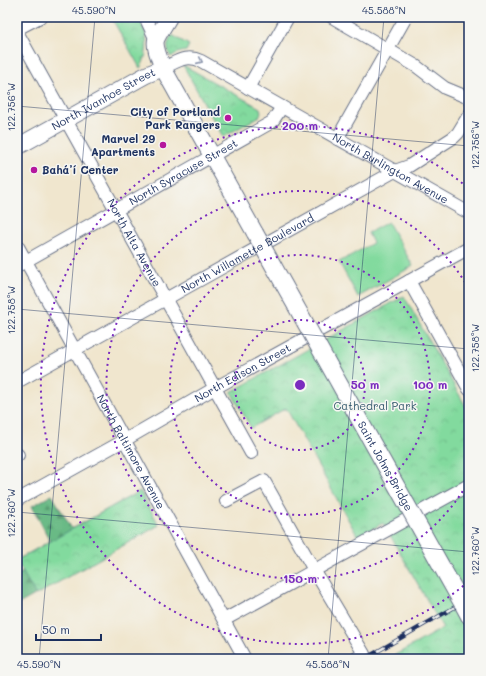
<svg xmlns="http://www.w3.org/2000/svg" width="486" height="676" font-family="Mali,sans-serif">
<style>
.green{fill:#82da9e;stroke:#4e847e}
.forest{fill:url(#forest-firs);stroke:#427472}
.park{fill:url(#park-crowns);stroke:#4e847e}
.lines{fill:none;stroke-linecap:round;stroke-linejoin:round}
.minor-casing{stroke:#666f85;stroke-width:14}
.major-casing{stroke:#666f85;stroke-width:18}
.minor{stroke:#fff;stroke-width:12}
.major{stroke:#fff;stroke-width:16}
.rail-casing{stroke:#1b2f5e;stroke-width:4}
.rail{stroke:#f6f6f2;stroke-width:2.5;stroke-dasharray:8;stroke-linecap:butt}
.major-bridge-casing{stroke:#666f85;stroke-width:18;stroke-linecap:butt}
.major-bridge{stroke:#fff;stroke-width:16}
.oneway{stroke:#8d97ae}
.ticks{fill:none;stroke:#1b2f5e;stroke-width:1;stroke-opacity:0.45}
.ring{fill:none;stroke:#7b2cbf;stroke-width:2;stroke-dasharray:2 4}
.poi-dot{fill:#b5179e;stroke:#f6f6f2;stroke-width:1.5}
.labels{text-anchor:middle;stroke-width:3;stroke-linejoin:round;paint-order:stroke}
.street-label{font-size:11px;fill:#1b2f5e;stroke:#f6f6f2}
.poi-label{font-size:11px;font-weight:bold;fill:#1b2f5e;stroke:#f6f6f2;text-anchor:end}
.park-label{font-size:11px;fill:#355a6e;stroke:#f6f6f2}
.centre{fill:#7b2cbf;stroke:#f6f6f2;stroke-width:2}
.ring-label{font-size:12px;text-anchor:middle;font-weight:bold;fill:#7b2cbf;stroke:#f6f6f2;stroke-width:3;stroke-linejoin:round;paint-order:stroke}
.neatline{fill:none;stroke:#1b2f5e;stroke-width:1.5}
.ticks-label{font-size:10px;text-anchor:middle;fill:#1b2f5e}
</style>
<defs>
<pattern id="forest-firs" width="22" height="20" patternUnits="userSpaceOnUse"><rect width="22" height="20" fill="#69ba85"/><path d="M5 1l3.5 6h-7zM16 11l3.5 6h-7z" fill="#569870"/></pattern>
<pattern id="park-crowns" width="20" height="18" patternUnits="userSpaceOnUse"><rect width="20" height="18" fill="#82da9e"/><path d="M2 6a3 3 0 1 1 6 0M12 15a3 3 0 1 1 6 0" fill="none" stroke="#70bb8a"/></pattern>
</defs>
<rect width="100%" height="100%" fill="#f6f6f2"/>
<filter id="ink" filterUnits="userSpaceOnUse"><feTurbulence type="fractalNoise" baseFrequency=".025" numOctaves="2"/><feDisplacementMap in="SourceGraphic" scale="8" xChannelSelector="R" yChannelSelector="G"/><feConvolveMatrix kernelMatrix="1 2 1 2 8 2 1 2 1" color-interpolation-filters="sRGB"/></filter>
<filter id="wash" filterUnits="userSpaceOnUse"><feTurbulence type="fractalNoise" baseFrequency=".012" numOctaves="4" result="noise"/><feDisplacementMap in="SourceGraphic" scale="16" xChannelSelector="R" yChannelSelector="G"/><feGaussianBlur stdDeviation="0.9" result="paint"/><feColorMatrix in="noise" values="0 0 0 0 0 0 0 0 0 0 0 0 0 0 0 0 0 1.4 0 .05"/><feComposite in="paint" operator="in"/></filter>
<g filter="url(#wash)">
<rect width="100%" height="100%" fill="#f0e6ce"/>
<path class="green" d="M388 222 413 266 358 297 339 262 373 243 368 233Z"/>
<path class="forest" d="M140 491 159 525 17 605V575L23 572 17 562V560L50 541 32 506 52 495 72 529Z"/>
<path class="park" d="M111 17H138C140 22 143 26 145 31 148 42 147 59 140 68Z
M172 35 189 45 186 51C180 52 176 53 171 57 166 49 167 43 172 35Z
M183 65 260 108 261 112 260 116 223 137Z
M404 296 469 412V659H388L443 628 383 523 358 537 286 408 251 428 231 392Z
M140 491 159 525 36 595 17 562V560Z"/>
</g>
<g filter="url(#ink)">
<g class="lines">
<defs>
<g id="minor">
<path d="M145 17 156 40"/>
<path d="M332 17 416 66 445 88 469 98"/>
<path d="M17 29 40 17"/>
<path id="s1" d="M17 32 251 453"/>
<path id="s2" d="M163 68C177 62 186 54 201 61L469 213"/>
<path d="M248 88 288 17"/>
<path d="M337 139 406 17"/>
<path id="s3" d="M17 245 245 659"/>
<path id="s4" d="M17 266 272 122 282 107"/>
<path d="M409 281 469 389"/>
<path id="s5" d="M17 382 395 171 409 166 454 137 458 133 469 115"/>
<path d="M17 454 18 455"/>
<path id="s6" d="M17 500 125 440 215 388 469 248"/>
<path d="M226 501 264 481 314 570 364 654 355 659"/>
<path d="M224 620 469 485"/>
</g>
<g id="major">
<path d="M169 17C166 23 158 34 156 40 154 47 160 60 163 68L255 233"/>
<path id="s7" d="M17 147 146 75 163 68"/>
<path d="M462 603 469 616"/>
</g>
</defs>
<use href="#minor" class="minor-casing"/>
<use href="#major" class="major-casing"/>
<use href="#minor" class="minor"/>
<use href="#major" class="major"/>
<defs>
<path id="rail" d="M364 659 469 599"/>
</defs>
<use href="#rail" class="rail-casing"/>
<use href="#rail" class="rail"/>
<defs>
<g id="major-bridge">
<path id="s8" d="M255 233 462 603"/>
</g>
</defs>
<use href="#major-bridge" class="major-bridge-casing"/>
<use href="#major-bridge" class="major-bridge"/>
</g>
<defs><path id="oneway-chevron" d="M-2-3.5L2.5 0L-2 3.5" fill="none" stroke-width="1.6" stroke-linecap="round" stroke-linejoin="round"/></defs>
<use class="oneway" href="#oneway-chevron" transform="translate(200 61) rotate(24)"/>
</g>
<path class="ticks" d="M17 106 469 146M17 309 469 349M17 512 469 552M39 659 95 17M328 659 384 17"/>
<g class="ring">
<circle cx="300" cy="385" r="65"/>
<circle cx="300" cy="385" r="130"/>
<path d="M469 481A194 194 0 1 1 469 289"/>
<path d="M468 582A259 259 0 1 1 468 188"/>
</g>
<g class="poi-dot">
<circle cx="228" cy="118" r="4"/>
<circle cx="163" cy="145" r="4"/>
<circle cx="34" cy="170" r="4"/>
</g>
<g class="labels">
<g class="street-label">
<text dy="4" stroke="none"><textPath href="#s7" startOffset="99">North Ivanhoe Street</textPath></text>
<text dy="4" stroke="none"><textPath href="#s2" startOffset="258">North Burlington Avenue</textPath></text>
<text dy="4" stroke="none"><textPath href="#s4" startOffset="191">North Syracuse Street</textPath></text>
<text dy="4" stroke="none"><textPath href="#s1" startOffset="241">North Alta Avenue</textPath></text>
<text dy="4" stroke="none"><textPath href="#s5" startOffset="264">North Willamette Boulevard</textPath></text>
<text dy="4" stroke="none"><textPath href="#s6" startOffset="259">North Edison Street</textPath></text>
<text dy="4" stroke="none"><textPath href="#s3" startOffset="236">North Baltimore Avenue</textPath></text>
<text dy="4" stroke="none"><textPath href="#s8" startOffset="267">Saint Johns Bridge</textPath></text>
</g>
<g class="poi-label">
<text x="220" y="116">City of Portland<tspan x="220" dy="13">Park Rangers</tspan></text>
<text x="155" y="143">Marvel 29<tspan x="155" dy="13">Apartments</tspan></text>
<text x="42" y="174" text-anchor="start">Bahá’í Center</text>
</g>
<g class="park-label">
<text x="375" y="410">Cathedral Park</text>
</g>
</g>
<circle cx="300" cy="385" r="6" class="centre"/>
<g class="ring-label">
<text x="300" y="130">200 m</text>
<text x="365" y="389">50 m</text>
<text x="430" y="389">100 m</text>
<text x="300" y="583">150 m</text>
</g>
<rect width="486" height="676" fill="none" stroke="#f6f6f2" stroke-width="44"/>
<path d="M36 634v6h65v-6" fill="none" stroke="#1b2f5e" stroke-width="2"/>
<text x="42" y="634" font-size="12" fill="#1b2f5e" stroke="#f6f6f2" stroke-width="3" paint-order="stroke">50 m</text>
<rect x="22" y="22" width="442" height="632" class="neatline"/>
<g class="ticks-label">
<text x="94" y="14">45.590°N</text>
<text x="384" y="14">45.588°N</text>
<text transform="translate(11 107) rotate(-90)" y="4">122.756°W</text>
<text transform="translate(475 145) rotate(-90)" y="4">122.756°W</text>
<text transform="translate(11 310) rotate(-90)" y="4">122.758°W</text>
<text transform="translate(475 348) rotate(-90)" y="4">122.758°W</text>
<text transform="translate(11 513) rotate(-90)" y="4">122.760°W</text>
<text transform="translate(475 551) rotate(-90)" y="4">122.760°W</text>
<text x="39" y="668">45.590°N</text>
<text x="328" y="668">45.588°N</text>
</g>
</svg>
